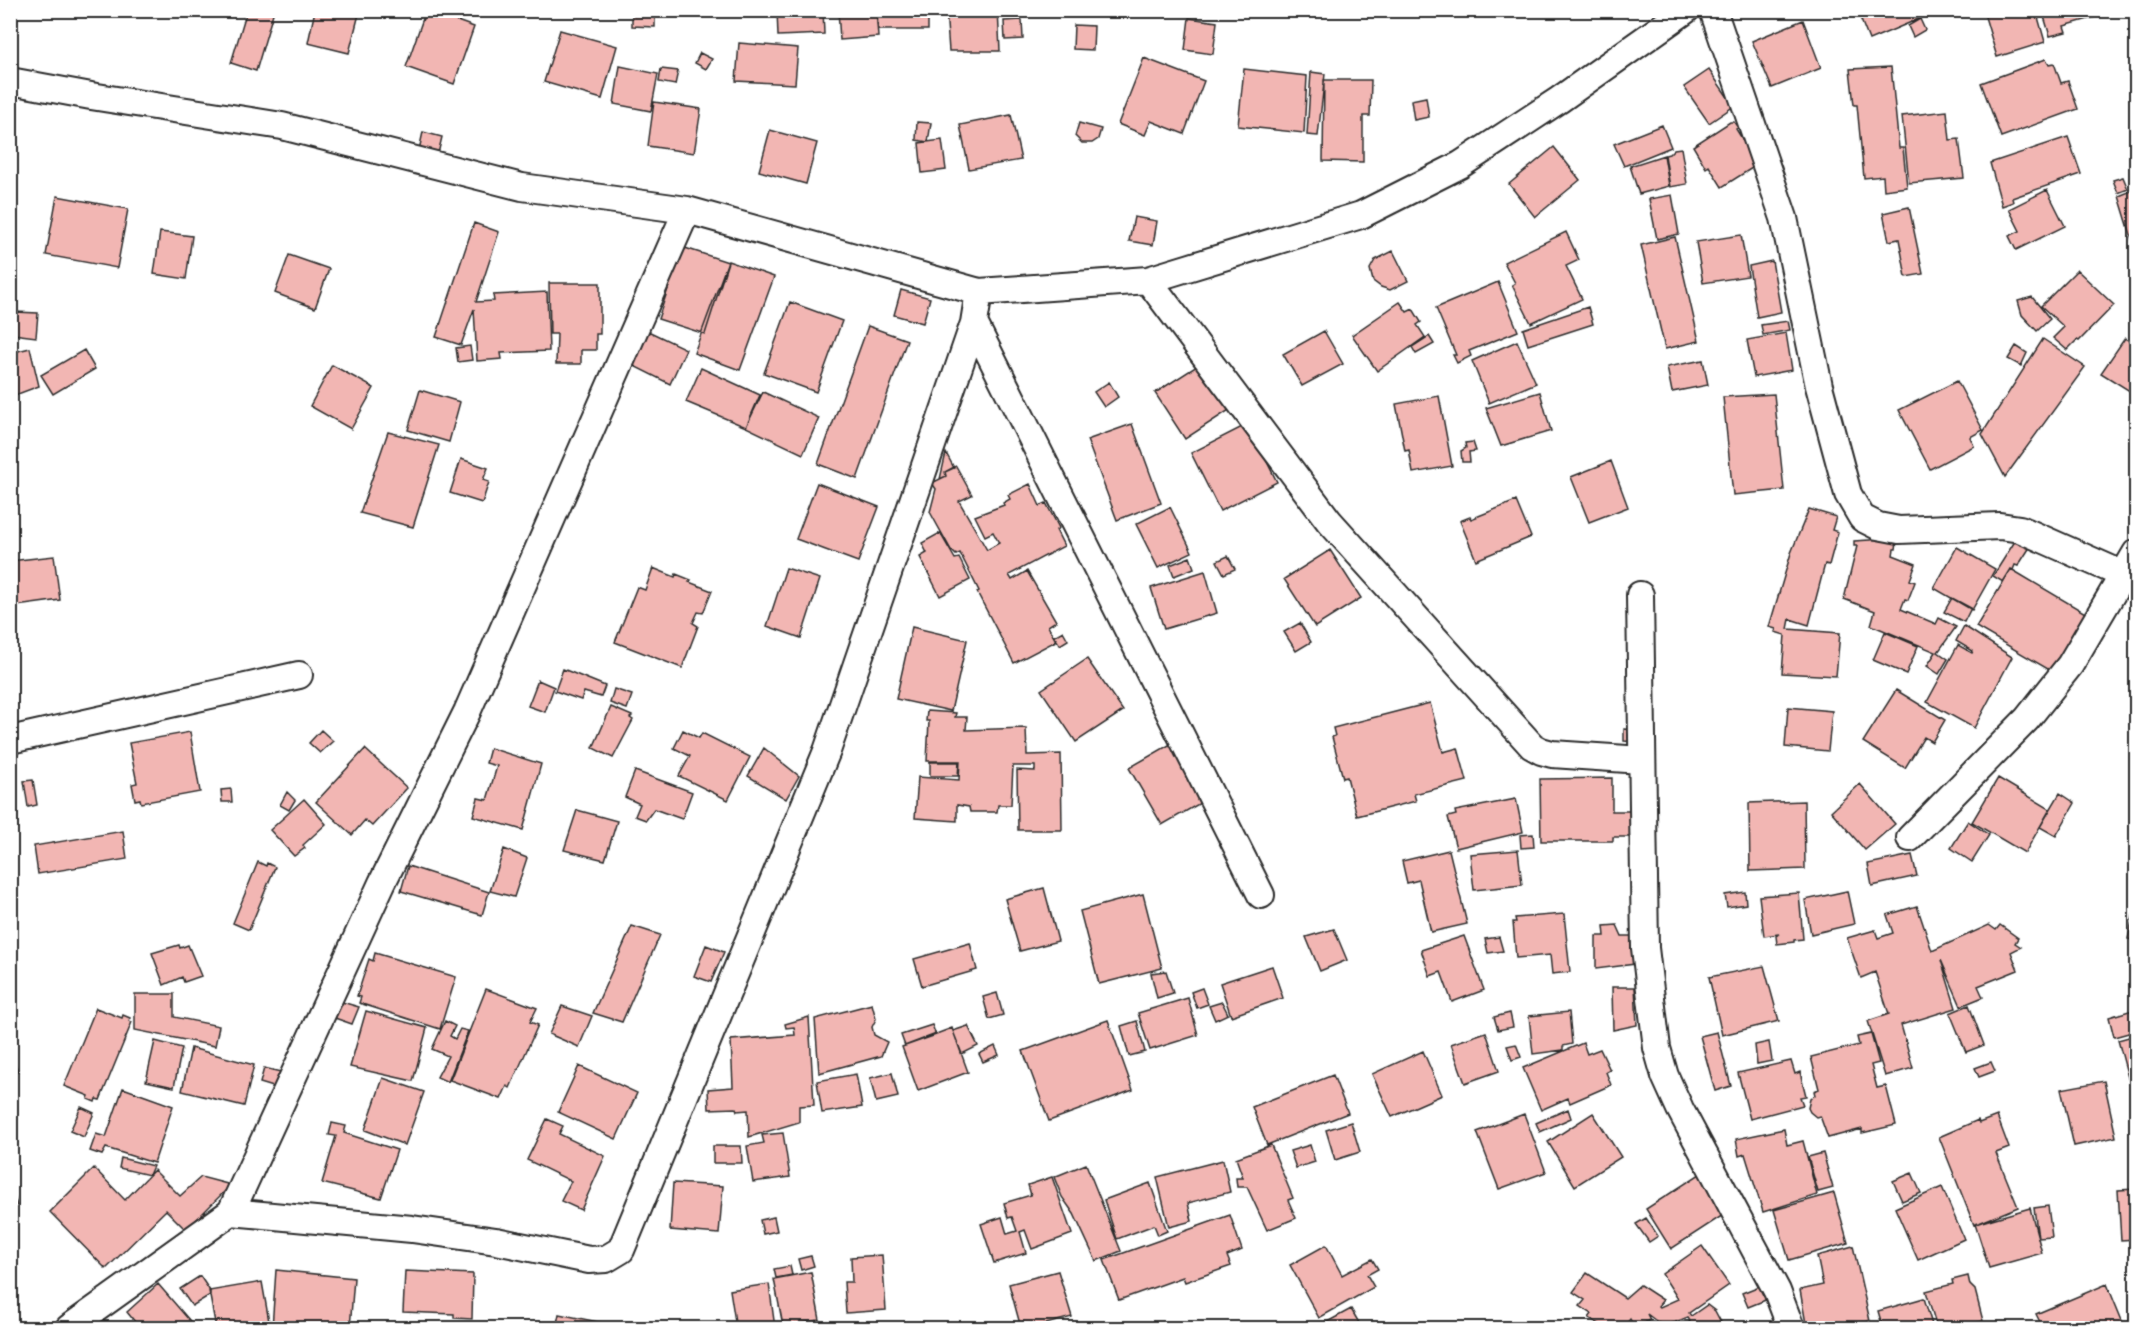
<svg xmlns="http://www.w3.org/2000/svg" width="2147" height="1339" font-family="'Balsamiq Sans',sans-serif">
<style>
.building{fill:#f2b6b3;stroke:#2b2b2b;stroke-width:1.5}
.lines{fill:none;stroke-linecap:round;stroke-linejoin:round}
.street-casing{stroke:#2b2b2b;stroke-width:30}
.street{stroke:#fff;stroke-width:26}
</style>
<rect width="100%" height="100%" fill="#fff"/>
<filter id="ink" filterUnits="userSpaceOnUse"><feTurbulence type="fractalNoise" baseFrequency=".0167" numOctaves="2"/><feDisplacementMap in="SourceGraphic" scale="12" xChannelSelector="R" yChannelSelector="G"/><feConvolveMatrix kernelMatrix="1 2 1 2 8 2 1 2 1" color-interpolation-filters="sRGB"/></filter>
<g filter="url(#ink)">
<path class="building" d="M247 10H274L256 71 231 63Z
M315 10H343L359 14 349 53 308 43Z
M426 10 474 27 454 84 406 67Z
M777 10H823L824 34 778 36Z
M838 10H876L878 37 840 40Z
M877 10H928V30H878Z
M946 10H998L1000 51H949Z
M1857 10H1926L1928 15 1869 40Z
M1983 10H2036L2045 42 1997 57Z
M2042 10H2112L2113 12 2064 26 2066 32 2050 36Z
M632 12 655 13V27L632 26Z
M1189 18 1217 22 1213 54 1185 50Z
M1920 19 1925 30 1913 37 1908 26Z
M1022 20 1023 39 1005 40 1004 21Z
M1803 20 1821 68 1772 88 1752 41Z
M1074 25 1094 26 1093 50 1073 49Z
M560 30 617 46 602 99 544 82Z
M739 43 798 48 795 84 736 81Z
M700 53 712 59 706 69 695 63Z
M1144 58 1204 81 1184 134 1151 121 1145 135 1118 124Z
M2046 59 2049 64 2054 63 2061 83 2068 81 2078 109 2001 137 1981 83Z
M620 66 658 74 651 111 614 104Z
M1891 67 1899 148H1903L1907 187 1884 190 1883 176 1864 178 1857 105H1854L1850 69Z
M661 69 678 71 675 85 659 82Z
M1244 69 1307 76 1304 133 1238 126Z
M1709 70 1734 106 1709 123 1684 87Z
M1311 72 1325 74 1318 136 1307 135Z
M1324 80H1371L1370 116H1363V162L1323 161Z
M1426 97 1429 117 1414 120 1411 100Z
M654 102 701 109 694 153 648 146Z
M1947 111 1950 140 1959 139 1964 178 1909 183 1902 116Z
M1011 115 1021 160 969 169 960 125Z
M917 122 931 123 928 142 916 140Z
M1730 122H1734L1738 128 1736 129 1751 153 1760 163 1722 187 1709 166 1706 168 1693 146Z
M1079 123 1101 129 1098 139 1092 143H1082L1075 136Z
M1662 125 1671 147 1624 166 1614 144Z
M770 130 817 143 806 184 759 171Z
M423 132 442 137 437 158 418 155Z
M2068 137 2081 174 2012 198 2013 202 2002 206 1990 163Z
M942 140 946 170 922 173 919 143Z
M1554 147 1580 180 1535 217 1509 184Z
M1681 148 1687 184 1670 187 1665 155 1669 154 1674 149Z
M1664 155 1669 186 1639 194 1630 166Z
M2123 177 2128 189 2118 193 2113 180Z
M2136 189V247L2135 248 2119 196Z
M2047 190 2065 226 2016 250 2009 236 2020 231 2009 209Z
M1672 195 1679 234 1657 239 1649 199Z
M57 196 128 209 117 268 46 255Z
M1909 207 1923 274 1906 277 1899 239 1889 241 1883 213Z
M1134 217 1157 221 1153 245 1129 241Z
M474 223 499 232 476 302 494 301 493 295 547 292 549 351 501 353 502 359 477 361 474 309 461 345 436 337Z
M160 232 192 236 186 279 154 274Z
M1566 232 1579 260 1566 266 1582 299 1531 323 1512 285 1515 283 1504 262Z
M1741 235 1748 276 1703 283 1696 242Z
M1675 237 1699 341 1665 349 1641 245Z
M682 247 728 262 705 334 658 319Z
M1393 251 1408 281 1390 290 1381 287 1373 281 1370 269 1375 260Z
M289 255 329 269 315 308 275 293Z
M728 261 774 277 740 370 694 353Z
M1772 261 1781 312 1757 317 1749 266Z
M2077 270 2114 305 2079 341 2077 340 2067 350 2053 338 2064 327 2041 306Z
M1498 282 1518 331 1469 351 1471 356 1457 363 1453 355H1456L1436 308Z
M549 283H600V334H596V350H581V364H556L557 334H550Z
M901 290 930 298 923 323 894 315Z
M2032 297 2050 319 2037 331 2022 315 2018 301Z
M790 302 842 321 816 392 764 373Z
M1400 302 1407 312 1413 309 1421 322 1417 325 1425 337 1377 371 1352 335Z
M1588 307 1593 324 1528 345 1523 329Z
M15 312 38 313 36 337 13 334Z
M1788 321 1790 330 1763 335 1761 325Z
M868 326 907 340 857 479 818 464Z
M648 331 686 349 670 384 632 365Z
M1324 331 1343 364 1302 386 1283 354Z
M1786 333 1792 370 1754 377 1747 340Z
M1429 336 1434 344 1416 354 1412 347Z
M2125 338 2136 346V395L2101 373Z
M2043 339 2085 367 2005 477 1982 434Z
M1517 341 1536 383 1489 403 1472 361Z
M470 346 472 360 458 362 456 348Z
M2016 346 2027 353 2021 366 2008 359Z
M30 348 39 386 10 397V353Z
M84 350 95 369 53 394 41 375Z
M1214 355 1243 401 1185 439 1155 393Z
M1703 360 1708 385 1672 392 1667 367Z
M332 365 374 388 351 429 310 406Z
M701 368 760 395 746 427 686 402Z
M1957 381 1983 430 1970 437 1974 446 1930 469 1899 410Z
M1109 382 1118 397 1104 407 1094 392Z
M420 390 460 402 449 442 408 430Z
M763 392 819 418 803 454 746 427Z
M1540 392 1551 431 1501 446 1486 408Z
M1774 394 1784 490 1733 495 1723 397Z
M1439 396 1452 466 1413 473 1409 450 1405 451 1396 404Z
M1132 424 1161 503 1117 520 1087 440Z
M1248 424 1277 482 1220 511 1191 453Z
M388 432 439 445 413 527 360 513Z
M1473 442 1476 451 1469 452 1470 462H1462L1461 451 1466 448 1465 443Z
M946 453 954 468 945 472 946 476 940 479Z
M461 459 488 468 483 480 489 482 482 503 450 493Z
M1611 461 1628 507 1589 522 1571 477Z
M956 466 972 495 959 501 987 550 999 543 993 532 985 536 975 516 1004 505 1003 503 1010 499 1008 495 1030 484 1040 506 1046 503 1059 528 1056 530 1064 546 1009 575 1012 580 1027 571 1056 621 1048 626 1056 641 1014 663 977 592 979 591 960 553 956 555 951 550 930 512 936 489 932 483 946 476 945 472Z
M817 483 879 507 858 562 796 539Z
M1516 501 1531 537 1476 560 1460 521 1470 517 1471 519Z
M1170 507 1192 552 1158 568 1136 524Z
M1809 509 1836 517 1832 530 1838 532 1829 565 1825 564 1809 625 1790 619 1788 629 1840 633 1836 676 1782 673 1785 635 1775 632 1776 629 1769 627 1791 553Z
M940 533 955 559 959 558 970 580 940 596 920 557 927 553 922 543Z
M2017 538 2032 544 2018 566 2015 565 2013 570 2011 569 2003 582 1993 576Z
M1886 539 1881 541H1897L1896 549H1894L1893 555 1916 564 1910 580 1915 582 1908 600 1905 599 1901 609 1936 624 1939 618 1956 627 1938 652 1948 659 1939 674 1927 666 1936 652 1871 625 1875 611 1844 599 1857 546H1854V541Z
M1957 547 1995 569 1972 610 1934 588Z
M1330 550 1361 598 1315 627 1284 579Z
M54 556 60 600 10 607V561Z
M1228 556 1235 569 1224 574 1217 561Z
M1190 557 1194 568 1174 576 1170 565Z
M653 568 675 577 676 574 691 580 689 582 712 591 703 613 698 612 693 623 698 626 682 668 615 642 637 587 645 590Z
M786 568 820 579 801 638 767 626Z
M2011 569 2087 614 2053 672 1976 627Z
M1205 571 1217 613 1164 629 1151 588Z
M1952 598 1971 608 1964 622 1944 612Z
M1300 623 1311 642 1296 651 1284 632Z
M1964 626 2012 657 1974 728 1927 702 1958 645 1972 653 1973 651 1956 641Z
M912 627 967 640 951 711 896 699Z
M1063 631 1068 640 1060 645 1054 636Z
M1885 632 1918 646 1906 674 1873 660Z
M1087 659 1123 711 1076 742 1041 690Z
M563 669 605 686 601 697 584 692 581 700 555 691Z
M538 680 554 687 545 712 528 706Z
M614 689 632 695 627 709 610 703Z
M1896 690 1945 720 1932 742 1924 737 1905 768 1863 742Z
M1430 703 1443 752 1458 748 1467 781 1414 794 1416 801 1357 816 1347 777 1343 778 1332 737 1335 736 1333 728Z
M611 707 632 716 630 718 633 720 613 758 593 748Z
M1788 707 1832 711 1828 751 1785 747Z
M927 711 956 713 955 717H967L966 730 1026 728 1027 755 1061 754 1062 830H1018L1017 770 1035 771V766H1013L1011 805H998L997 812H970L969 807 957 805V821L915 818 918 777 959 780 960 761H927L929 721H926Z
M1624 729 1635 730V742L1624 741Z
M321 730 333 741 320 753 309 743Z
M683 730 699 738 702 733 750 757 728 800 679 776 690 756 674 748Z
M190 732 200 792 141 803 140 799 135 800 132 784 137 783 129 743Z
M1176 741 1209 798 1162 825 1129 768Z
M490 748 541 764 523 830 473 816 478 798 487 800 497 766 486 763Z
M764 748 799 776 786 799 748 776Z
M2136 748V771L2133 770Z
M365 749 407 788 372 826 365 820 352 835 316 802Z
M930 762H959L958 776H930Z
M635 771 692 792 682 819 654 809 646 820 635 816 640 804 625 797Z
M1612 778V811H1637V837H1613V841H1541L1540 779Z
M1998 778 2050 809 2025 853 1972 822Z
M33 780 37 805 28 807 24 781Z
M1860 784 1895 824 1865 850 1831 811Z
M231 789 232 802H222L221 790Z
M287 792 295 800 289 810 280 805Z
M2060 793 2075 803 2056 836 2040 827Z
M304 799 326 824 303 845 305 848 294 856 270 830Z
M1516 799 1523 832 1456 848 1448 817 1456 815 1455 811Z
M1804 801 1805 869 1750 871 1749 803Z
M577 810 617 821 605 860 564 850Z
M1968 821 1989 835 1972 862 1951 848Z
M123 831 127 859 38 874 34 846Z
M1533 834 1534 847 1521 848 1520 835Z
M504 849 527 858 514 897 490 891Z
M1449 850 1467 924 1431 932 1419 880 1407 883 1402 861Z
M1518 850 1522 885 1474 890 1470 854Z
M1912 855 1917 876 1872 886 1868 864Z
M258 862 266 866 267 863 275 867 249 930 233 923Z
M408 866 489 892 482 915 401 891Z
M1044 888 1058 941 1020 951 1005 899Z
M1847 891 1854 924 1811 934 1805 900Z
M1745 892 1746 904 1727 907 1725 895Z
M1799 893 1803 939 1794 940V942L1777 944 1776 936 1779 934 1764 936 1759 896Z
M1143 894 1162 968 1099 984 1080 911Z
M1917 906 1932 951 1989 925 1996 930 2000 925 2018 938 2015 943 2021 947 2011 952 2018 970 1978 986 1983 997 1961 1006 1941 960 1956 1008 1901 1025 1913 1068 1885 1076 1868 1021 1889 1014 1875 972 1861 978 1847 938 1875 930 1878 938 1893 933 1887 915Z
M2135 908H2136V941L2128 939Z
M1564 914 1570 972 1552 974 1550 955 1516 958 1513 922H1516L1515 918Z
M1617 925 1622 936H1635V964L1596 969V936H1605L1604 926Z
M632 926 660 935 622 1022 593 1013Z
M1334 929 1347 960 1320 971 1306 937Z
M1464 936 1484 990 1452 1002 1441 972 1430 976 1421 950Z
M1499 937 1503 951 1488 953 1485 939Z
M970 943 977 970 922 986 914 959Z
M179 945 180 948 188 945 201 976 184 982 182 977 164 985 152 953Z
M706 945 724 952 711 982 694 976Z
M375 953 456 977 440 1029 359 1003 361 997 357 996 369 959 373 961Z
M1272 966 1283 998 1231 1016 1220 983Z
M1764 966 1779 1021 1722 1035 1709 977Z
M1166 971 1173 993 1157 998 1151 973Z
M1612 987H1635L1637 1025 1613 1030Z
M1202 988 1208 1004 1197 1008 1191 992Z
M486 989 537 1008 530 1022 538 1025 510 1088 507 1086 501 1099 450 1080Z
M997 993 1003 1015 989 1019 983 997Z
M135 994H174V1017L219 1026 215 1046 135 1030Z
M1188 998 1198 1035 1150 1050 1138 1013Z
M335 1000 359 1007 352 1024 329 1016Z
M1222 1002 1228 1014 1215 1020 1209 1006Z
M872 1004 876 1019 872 1027 874 1035 887 1042 881 1056 819 1073 815 1019Z
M1969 1005 1984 1045 1966 1052 1950 1013Z
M562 1006 592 1016 579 1047 549 1034Z
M96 1008 122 1018 123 1015 130 1018 129 1021 132 1022 100 1100 96 1099 95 1102 88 1099 89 1096 64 1086Z
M2136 1009V1031L2114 1037 2109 1017Z
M366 1011 427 1028 413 1081 350 1067Z
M1569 1012 1572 1044 1563 1046V1050L1533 1054 1529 1016Z
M1510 1013 1513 1027 1498 1030 1494 1017Z
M809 1017 814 1105 799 1106V1122L749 1137 748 1110 737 1111 736 1108 709 1109 708 1089 733 1087 731 1040 795 1035 794 1027 786 1028 785 1024Z
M1108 1020 1133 1090 1049 1121 1023 1051Z
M445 1021 455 1026 450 1036 455 1039 460 1029 468 1031 448 1082 437 1077 448 1056 432 1049Z
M1137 1021 1145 1052 1129 1056 1121 1026Z
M932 1025 936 1035 905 1046 901 1035Z
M968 1026 978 1046 962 1054 953 1031Z
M952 1028 968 1072 918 1091 902 1047Z
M1486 1032 1499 1071 1465 1083 1451 1044Z
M1717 1032 1731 1086 1715 1091 1700 1036Z
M1871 1034 1879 1063 1871 1065 1877 1088 1886 1086 1896 1125 1862 1133V1129L1828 1138 1820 1116 1816 1117 1810 1112 1808 1108 1810 1099 1815 1095 1814 1091 1819 1089 1811 1057 1859 1045 1857 1037Z
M2136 1035V1099L2134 1100 2118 1040Z
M155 1041 182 1048 174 1087 146 1081Z
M1769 1042 1772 1061 1757 1064 1755 1045Z
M1583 1043 1587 1054 1600 1049 1610 1070 1606 1072 1611 1085 1570 1103 1568 1098 1541 1110 1523 1068Z
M1516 1044 1521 1057 1512 1060 1507 1046Z
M995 1046 999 1055 983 1062 979 1054Z
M191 1048 254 1065 244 1106 182 1091Z
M1423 1051 1442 1095 1392 1117 1372 1074Z
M13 1057 18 1071 10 1073V1058Z
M1791 1061 1795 1074 1800 1072 1806 1096 1800 1097 1803 1105 1750 1119 1738 1073Z
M1991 1062 1995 1071 1979 1077 1975 1068Z
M579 1066 637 1093 616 1139 558 1112Z
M264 1068 285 1073 280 1089 260 1083Z
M892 1073 898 1097 876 1102 870 1078Z
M856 1074 862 1107 822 1113 817 1081Z
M1333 1075 1348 1113 1267 1145 1252 1107Z
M383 1078 424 1092 405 1145 365 1130Z
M2104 1081 2116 1137 2074 1146 2061 1089Z
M123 1088 173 1106 154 1163 106 1148 102 1155 90 1151 96 1134 106 1137Z
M81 1107 94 1113 84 1137 70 1131Z
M1568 1109 1571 1118 1540 1132 1536 1123Z
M1593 1113 1621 1157 1575 1186 1548 1142Z
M1524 1114 1546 1172 1499 1189 1477 1132Z
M1997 1116 2009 1148 1996 1153 2018 1207 1974 1225 1939 1137 1978 1120 1979 1123Z
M547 1119 563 1126 559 1134 605 1156 581 1210 561 1201 571 1181 527 1160Z
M1351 1122 1360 1152 1335 1160 1326 1130Z
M332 1123 346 1126 344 1133 397 1150 381 1198 322 1183 336 1136 329 1135Z
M1784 1129 1787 1145 1803 1141 1817 1195 1763 1212 1745 1154 1739 1156 1736 1139Z
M783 1133 790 1177 753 1182 747 1146 764 1143 762 1135Z
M1271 1145 1293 1198 1288 1200 1296 1218 1267 1230 1247 1187H1237L1236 1178H1243L1236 1158Z
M1310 1145 1315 1162 1296 1168 1290 1151Z
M713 1146H741L742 1163H713Z
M1823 1153 1833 1188 1818 1192 1808 1157Z
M121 1158 153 1166 149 1175 119 1168Z
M1223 1160 1230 1192 1188 1203 1192 1221 1169 1227 1157 1177Z
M1086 1164 1121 1251 1096 1261 1074 1214 1062 1197 1054 1177Z
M94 1168 125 1200 154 1170 180 1196 201 1177 231 1185 186 1230 166 1210 106 1269 50 1212Z
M1706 1170 1731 1210 1671 1249 1646 1209Z
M1912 1173 1921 1193 1902 1201 1893 1181Z
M1052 1177 1072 1234 1032 1249 1025 1230 1020 1232 1026 1253 994 1263 981 1224 1002 1217 1007 1234 1017 1231 1012 1217 1008 1218 1004 1203 1031 1195 1028 1185Z
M673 1183 723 1186 719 1234 670 1230Z
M1150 1183 1167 1231 1158 1235 1154 1225 1117 1239 1104 1200Z
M1942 1187 1964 1239 1918 1260 1895 1208Z
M2136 1189V1239L2121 1240 2118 1190Z
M10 1193H13L17 1206 10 1207Z
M1834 1193 1848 1243 1789 1260 1774 1210Z
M2048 1206 2052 1237 2038 1238 2034 1208Z
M2030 1208 2042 1253 1989 1268 1975 1224Z
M1230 1215 1242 1250 1227 1256 1231 1266 1185 1282 1183 1277 1119 1300 1104 1260Z
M10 1217 16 1228 10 1230Z
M774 1217 777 1231 763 1234 760 1220Z
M1646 1218 1658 1236 1649 1242 1636 1224Z
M1326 1245 1342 1275 1372 1259 1378 1269 1367 1275 1374 1287 1319 1318 1290 1265Z
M1702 1246 1729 1285 1689 1313 1691 1316 1707 1305 1715 1311 1724 1328H1671L1690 1322 1688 1317 1664 1327 1647 1314 1650 1320 1635 1328 1630 1319 1623 1328H1606L1589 1318 1592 1314 1580 1306 1585 1300 1573 1292 1587 1273 1625 1298 1640 1285 1663 1300 1658 1306 1660 1307 1678 1299 1662 1274Z
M1853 1246 1870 1321 1843 1325 1844 1328H1819L1817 1322 1806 1324 1800 1290 1823 1285 1817 1256Z
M882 1255 886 1310 846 1313 844 1282H852L851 1257Z
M811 1256 814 1266 801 1270 798 1259Z
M790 1266 792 1275 776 1278 774 1269Z
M276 1270 354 1278 350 1328H272Z
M405 1271 473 1274 472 1319 454 1318V1314L403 1312Z
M1058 1271 1072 1317 1031 1328H1021L1009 1284Z
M811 1272 820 1320 783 1326 774 1279Z
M200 1276 210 1291V1295L192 1306 180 1289Z
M1968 1276 1970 1285 1975 1290 1983 1321 1958 1328H1937L1926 1291 1953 1284 1952 1280Z
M262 1282 270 1327 216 1328 209 1291Z
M158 1284 196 1328H129L136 1323 127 1312Z
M769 1284 775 1328H736L730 1290Z
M2107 1284 2125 1328H2043L2036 1314Z
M1762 1285 1768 1299 1748 1307 1742 1293Z
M1924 1298 1933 1328H1883L1878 1311Z
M1351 1309 1362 1328H1316Z
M559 1314 608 1324 607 1328H556Z"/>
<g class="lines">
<defs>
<path id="street" d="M1713 10 1784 218 1819 386 1848 494 1862 518 1878 526 1899 530 2000 526 2020 529 2124 575
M10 81 91 96 282 126 522 187 687 210 979 292 1148 280 1361 215 1460 165 1559 100 1686 10
M1148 280 1329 521 1532 746 1541 751 1552 754 1642 760
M974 323 1261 895
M1640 595 1645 948 1657 1048 1665 1076 1680 1109 1777 1291 1791 1328
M10 740 299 675
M1910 838 2027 719 2070 665 2136 553
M231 1212 412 1229 496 1241 589 1260 606 1259 621 1250 827 751 974 323 979 292
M69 1328 231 1212 382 883 467 712 687 210"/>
</defs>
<use href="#street" class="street-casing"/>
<use href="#street" class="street"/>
</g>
</g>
<rect width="2147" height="1339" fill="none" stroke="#fff" stroke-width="36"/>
<rect x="18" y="18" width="2111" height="1303" fill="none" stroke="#2b2b2b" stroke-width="2" filter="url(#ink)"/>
</svg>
